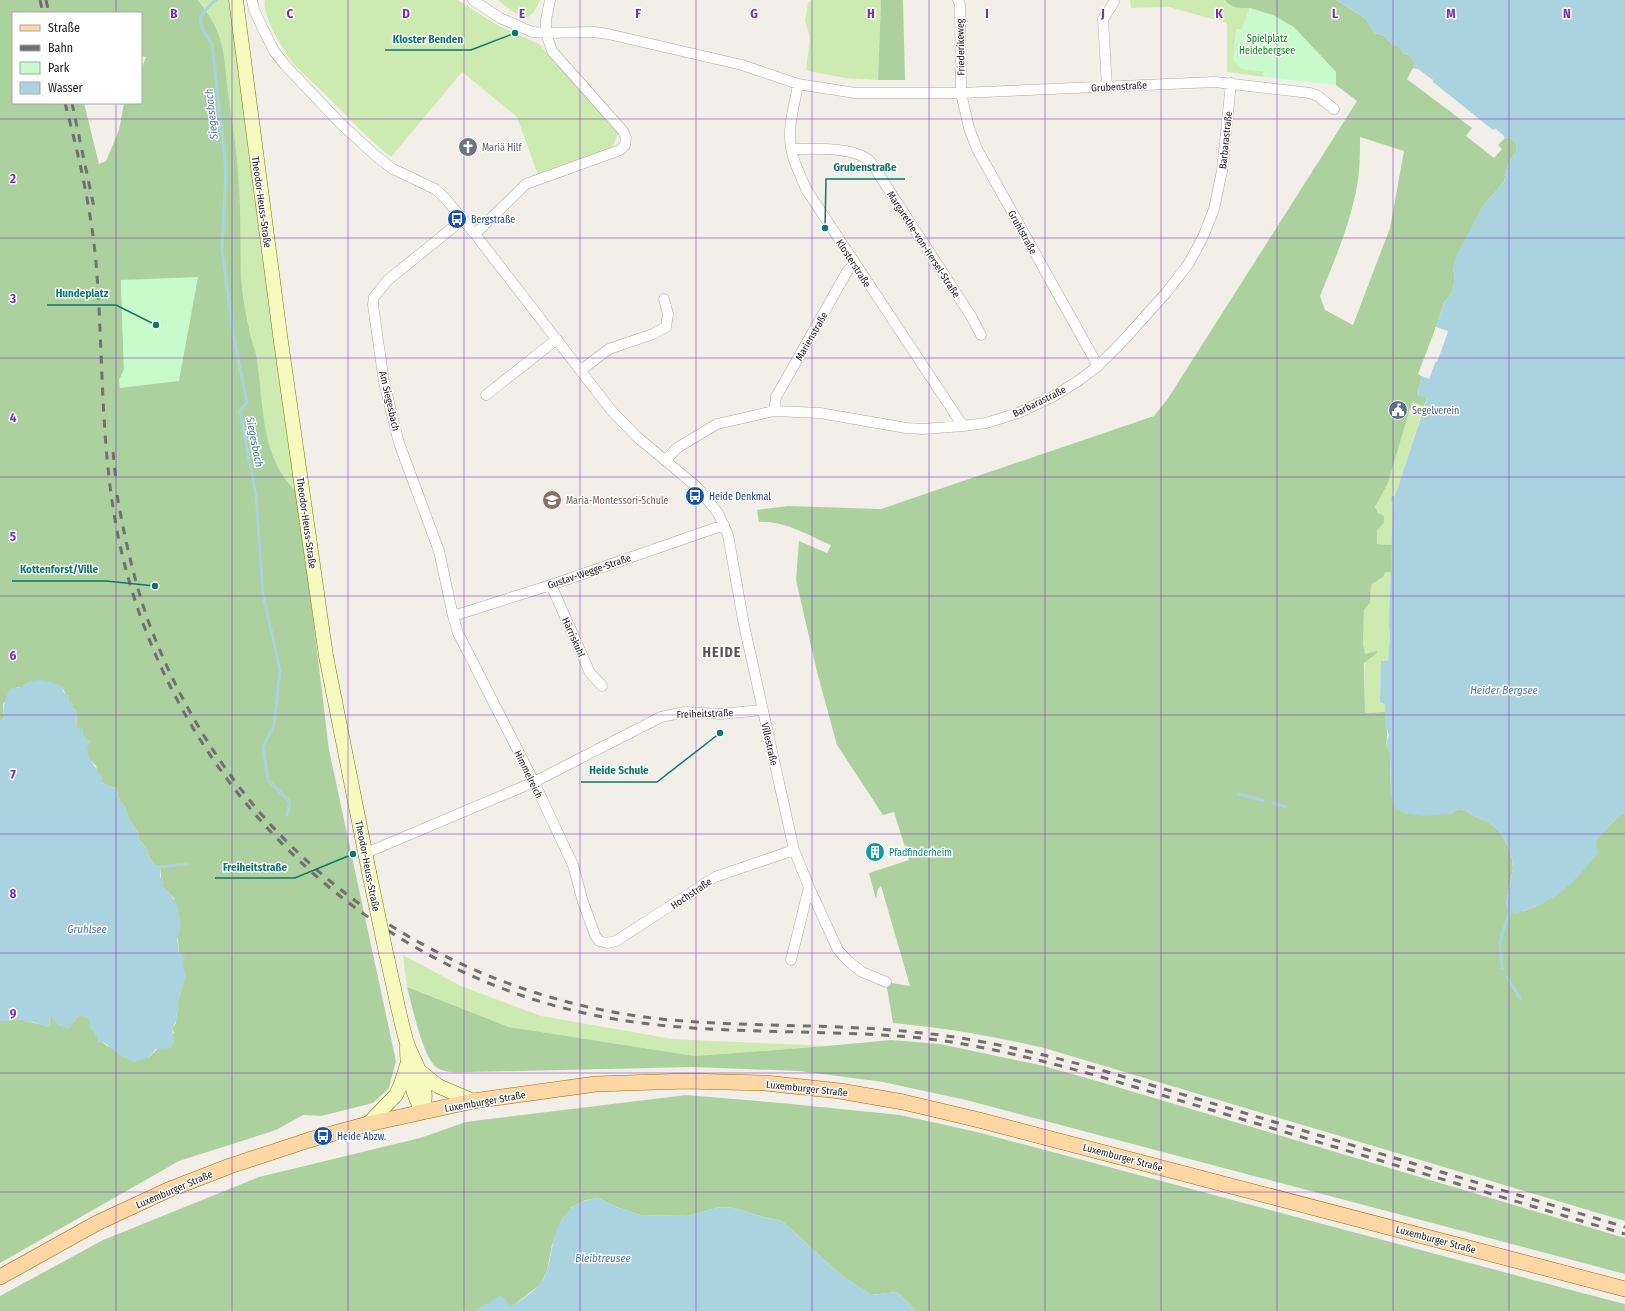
<svg xmlns="http://www.w3.org/2000/svg" width="1625" height="1311" font-family="'Fira Sans Condensed',sans-serif">
<style>
.grass{fill:#cdebb0}
.forest{fill:#add19e;fill-rule:evenodd}
.park{fill:#c8facc}
.water{fill:#aad3df}
.pier{fill:#f2efe9}
.lines{fill:none;stroke-linecap:round;stroke-linejoin:round}
.stream{stroke:#aad3df;stroke-width:3}
.street-casing{stroke:#a9a9a9;stroke-width:11}
.secondary-casing{stroke:#707d05;stroke-width:15}
.primary-casing{stroke:#a06b00;stroke-width:16}
.street{stroke:#fff;stroke-width:10}
.secondary{stroke:#f7fabf;stroke-width:14}
.primary{stroke:#fcd6a4;stroke-width:15}
.rail{stroke:#707070;stroke-width:3;stroke-dasharray:8 8;stroke-linecap:butt}
.secondary-bridge-casing{stroke:#707d05;stroke-width:15;stroke-linecap:butt}
.secondary-bridge{stroke:#f7fabf;stroke-width:14}
.grid{fill:none;stroke:#7b2cbf;stroke-width:1;stroke-opacity:0.55}
.labels{text-anchor:middle;stroke-width:3;stroke-linejoin:round;paint-order:stroke}
.park-label{font-size:10px;fill:#0c8416;stroke:#fff}
.street-label{font-size:10px;fill:#222;stroke:#fff}
.worship-label{font-size:10px;fill:#5b616d;stroke:#fff;text-anchor:start}
.transit-label{font-size:10px;fill:#164399;stroke:#fff;text-anchor:start}
.service-label{font-size:10px;fill:#4e5e75;stroke:#fff;text-anchor:start}
.education-label{font-size:10px;fill:#785e54;stroke:#fff;text-anchor:start}
.culture-label{font-size:10px;fill:#0d838f;stroke:#fff;text-anchor:start}
.water-label{font-size:11px;font-style:italic;fill:#4a7aab;stroke:#fff}
.district-label{font-size:14px;font-weight:bold;letter-spacing:1px;fill:#555;stroke:#fff}
.grid-label{font-size:13px;text-anchor:middle;font-weight:bold;fill:#7b2cbf;stroke:#fff;stroke-width:3;stroke-linejoin:round;paint-order:stroke}
.leader{fill:none;stroke:#0f766e;stroke-width:1.5}
.callout-dot{fill:#0f766e;stroke:#fff;stroke-width:1.5}
.callout-label{font-size:11px;text-anchor:middle;font-weight:bold;fill:#0f766e;stroke:#fff;stroke-width:3;stroke-linejoin:round;paint-order:stroke}
</style>
<rect width="100%" height="100%" fill="#f2efe9"/>
<path class="grass" d="M198 0H236L298 493C258 456 265 403 256 354 254 345 250 337 249 328 245 310 242 292 241 274 236 214 236 153 228 93 226 75 225 54 219 36 215 22 206 11 198 0Z
M265 0H458L497 25 539 44 618 133 614 144 608 149 538 175 517 117 462 72 391 157C367 138 346 115 324 93 314 83 303 74 293 63 284 52 261 14 265 0Z
M498 0H540L534 12 527 18 510 10Z
M813 0H881L878 80 845 78 808 71 806 69 810 38 805 20 808 3Z
M1130 0H1225C1231 9 1241 8 1250 8L1242 29H1236L1241 69 1263 71 1264 77 1227 72V23L1169 7 1131 8Z
M1412 402 1424 406 1395 497 1392 496 1393 502 1392 545 1377 544V530L1384 523 1375 507 1388 483Z
M1385 572H1391L1390 635 1388 661H1381L1380 702 1385 704V712L1365 713V655L1363 643 1364 610 1370 603 1371 585 1384 576Z
M403 955 461 986 541 1016 673 1039 827 1046 695 1056 509 1027 407 987Z"/>
<path class="forest" d="M0 0H198C206 11 215 22 219 36 226 56 226 79 229 99 233 129 238 159 239 189 241 217 240 246 241 274 242 292 245 311 249 328 250 337 254 345 256 354 265 403 258 456 298 493L329 750 396 1061 389 1088 373 1103 321 1116 303 1115 276 1130 179 1161 0 1263V1021H7L19 1019 34 1023 49 1026 50 1017H53L58 1025 69 1028 77 1017 81 1015 90 1019 97 1037 107 1046 113 1048 123 1057 148 1058 174 1033 172 1028 176 1023 177 1005 185 977 179 952 174 898 162 886 160 867 155 865 147 854 148 851 138 838 139 834 129 819 125 807 118 798 117 789 100 782 96 766 87 756 86 740 76 727 77 717 75 709 71 708 62 686 27 683 22 688 17 687 3 704 4 718 0 721ZM13 13H141V56L146 57 141 70V103H124L119 130 106 161 99 164 84 103H13ZM121 280 179 381 119 380 124 370Z
M881 0H903L905 80H878Z
M1225 0H1336L1366 19 1375 33 1383 35 1392 44 1399 46 1403 53 1410 56 1413 60V68L1407 79 1472 128 1466 136 1494 158 1502 149 1498 145 1506 137 1512 139 1517 145 1516 152 1508 164 1504 182 1483 206 1453 267 1455 281 1451 294 1444 302 1436 327 1418 374 1422 376 1417 395 1427 398 1424 406 1412 402 1388 483 1375 507 1378 513 1384 516V523L1377 530V544L1392 545 1391 572H1385L1384 576 1371 585 1370 603 1364 610 1363 643 1365 654 1377 651V653L1364 663 1365 713 1385 712C1385 724 1389 733 1386 744L1390 752 1391 797 1404 813 1450 814 1459 809 1465 810 1474 816 1489 822 1500 832 1509 848 1512 859 1513 868 1506 903 1523 911 1537 906 1558 894 1602 833 1618 817 1625 813V1221L1044 1048C993 1036 945 1028 893 1023L886 982 910 986 881 886 878 889 876 899 869 873 909 860 894 812 883 815 837 745 817 672 796 580 799 541 827 553 831 545C809 536 784 520 759 522L757 510 788 506 881 509 1154 416 1167 400 1357 101 1336 85V72L1250 8C1241 8 1231 9 1225 0ZM1360 137 1404 151 1390 228 1353 325 1325 310 1320 296C1335 260 1350 224 1357 186 1360 170 1360 153 1360 137Z
M407 987 509 1027 695 1056 827 1046 891 1040 940 1044 1040 1065 1097 1081 1625 1238V1274L966 1100 883 1082 799 1071 693 1067 469 1072C458 1072 445 1074 436 1067 422 1055 412 1005 407 987Z
M686 1095 781 1103 900 1115 977 1132 1609 1300 1625 1304V1311H916L897 1292 871 1295 842 1276 782 1221 756 1215 734 1208 720 1207 688 1216 640 1215 616 1207 598 1198 586 1200 572 1207 562 1219 552 1245 547 1271 540 1285 511 1307 475 1311H0V1296L103 1240 259 1177 420 1138 466 1122Z"/>
<path class="park" d="M1250 8 1273 15 1294 27 1336 72V85L1264 77 1263 71 1241 69 1233 59 1236 29H1242Z
M198 277 179 381 120 388 119 380 124 370 121 280Z"/>
<path class="water" d="M1336 0H1625V813C1613 820 1604 831 1596 842L1598 853C1573 884 1555 903 1515 913L1507 909 1506 903 1513 868 1512 859 1509 848 1500 832 1489 822 1474 816 1465 810 1459 809 1450 814 1422 816 1404 813 1395 809 1391 797 1390 752 1386 744 1389 735 1385 724V704L1380 702 1381 661H1388L1390 635 1389 625 1393 502 1391 500 1392 496H1395L1427 399 1417 395 1422 376 1429 378 1448 331 1436 327 1444 302 1451 294 1455 281 1453 267 1458 252 1483 206 1504 182 1508 164 1516 152 1517 145 1512 139 1506 137 1504 138V136L1496 129 1493 130 1433 82V80L1418 69 1413 68V60L1410 56 1403 53 1399 47 1392 44 1383 35 1375 33 1366 19Z
M40 679 62 686 64 693 69 695V702L74 705 71 708 75 709 77 717 76 727 83 729V734L86 740 92 741 87 747C87 759 97 768 103 779L100 782 117 789 118 798 125 807 129 819 139 834 138 838 148 851 147 854 155 865 160 867V877L164 883 162 886C166 890 170 893 173 898 179 906 184 931 177 939L179 952 185 958C181 967 186 971 185 979 183 988 176 1001 179 1010L176 1014 178 1018 172 1028 174 1041 171 1048 156 1049 148 1058 134 1062 123 1057 103 1042 97 1043V1037L94 1035 95 1030H92L90 1026V1019L81 1015 77 1017 69 1029 58 1025 53 1017H50L49 1026 48 1027 32 1022 28 1023 19 1019 7 1021H0V721L4 718C3 705 4 698 12 687L15 689 17 687 20 688 27 683Z
M598 1198 616 1207 640 1215 688 1216 720 1207 734 1208 756 1215 782 1221 842 1276 871 1295 897 1292 916 1311H475L501 1295 511 1307C519 1301 534 1292 540 1284 547 1275 549 1264 551 1253 557 1222 565 1202 598 1198Z"/>
<path class="pier" d="M1435 327 1448 332 1437 362H1435L1429 379 1420 375 1422 374 1428 376 1433 361 1436 360 1446 333 1435 329Z"/>
<g class="lines">
<path class="stream" d="M216 0C195 18 197 22 212 44L226 170 222 249 233 334 247 402 240 411 256 496 263 594 280 670 274 725 263 747 268 780 290 802 287 815
M1238 794 1263 800
M1273 803 1286 807
M160 867 187 864
M1502 968 1500 941 1510 911
M1507 977 1520 998"/>
<defs>
<path id="street" d="M252 0 254 10 263 29 274 51 285 65 341 124 376 156 393 169 435 189 444 197 475 234 611 410 636 436 697 487 718 513 728 535 744 625 794 850 809 887 838 950 848 961 862 972 886 982
M473 0 500 18 532 32 546 33 594 32 608 34 742 65 798 84 855 93H961L1215 82 1310 93 1318 96 1334 109
M958 0 960 5 961 93 969 128 977 149 1098 366
M798 84C795 104 787 127 791 148 793 162 801 176 806 189L963 426
M1107 87 1103 19 1114 2
M791 149C813 149 853 146 870 161L971 316 981 335
M462 220 388 280 374 297 373 305 384 382 399 443 439 551 453 616 458 633 534 782 573 865 583 902 595 935 599 941 607 943 616 941 715 877 794 850
M475 234 526 184 620 150 625 145 626 138 623 131 552 51 546 33V20L550 0
M581 370 609 349 653 334 666 327 668 314 664 299
M486 395 557 339
M774 411 776 397 848 270 855 265
M666 460 677 448 717 424 774 411 820 413 906 428 923 429 963 426 986 423 1018 413 1054 396 1078 381 1098 366 1121 343 1166 293 1189 263 1203 237 1214 209 1222 171 1231 83
M551 585 590 673 602 686
M453 616 551 585 724 525
M366 853 534 782 661 717 685 712 721 714 762 710
M791 960 809 887"/>
<path id="secondary" d="M236 0 281 342 326 656 369 872
M386 953C393 982 398 1011 406 1040 415 1068 430 1079 423 1112
M407 1046C407 1069 411 1092 423 1112
M421 1072 438 1086 473 1101
M368 1124 396 1095 401 1084 407 1065"/>
<path id="primary" d="M0 1277 97 1223 168 1190 230 1166 309 1140 368 1124 473 1101 596 1084 686 1081 765 1083 840 1091 903 1102 979 1120 1625 1289"/>
</defs>
<use href="#street" class="street-casing"/>
<use href="#secondary" class="secondary-casing"/>
<use href="#primary" class="primary-casing"/>
<use href="#street" class="street"/>
<use href="#secondary" class="secondary"/>
<use href="#primary" class="primary"/>
<path class="rail" d="M40 0 43 13
M46 0 49 13
M65 103C80 160 93 217 97 275 104 372 100 471 125 566 187 803 384 985 627 1021 721 1035 816 1029 911 1037 975 1043 1036 1059 1098 1076L1625 1234
M72 103 95 212
M113 452 116 481
M117 495C126 545 137 595 156 641 189 722 240 800 305 859 323 876 342 891 361 905
M376 916C467 977 573 1013 683 1021 759 1027 837 1024 913 1032 977 1038 1039 1053 1101 1070L1625 1227"/>
<defs>
<path id="secondary-bridge" d="M369 872 386 953"/>
</defs>
<use href="#secondary-bridge" class="secondary-bridge-casing"/>
<use href="#secondary-bridge" class="secondary-bridge"/>
</g>
<path class="grid" d="M116 0V13M232 0V1311M348 0V1311M464 0V1311M580 0V1311M696 0V1311M812 0V1311M929 0V1311M1045 0V1311M1161 0V1311M1277 0V1311M1393 0V1311M1509 0V1311M116 103V1311M0 119H1625M0 238H1625M0 358H1625M0 477H1625M0 596H1625M0 715H1625M0 834H1625M0 953H1625M0 1073H1625M0 1192H1625"/>
<defs>
<symbol id="church-disc" viewBox="-11 -11 22 22"><circle r="9.5" fill="#6b7280" stroke="#fff"/><path d="M-1.2-6h2.4v3.5h3.3v2.4h-3.3V6h-2.4V-.1h-3.3v-2.4h3.3Z" fill="#fff"/></symbol>
<symbol id="bus-disc" viewBox="-11 -11 22 22"><circle r="9.5" fill="#1a4fb4" stroke="#fff"/><path d="M-5-6H5V4H4V6H2V4H-2V6H-4V4H-5ZM-3.5-4V0h7V-4ZM-3.5 1.2v1.5H-2V1.2ZM2 1.2v1.5H3.5V1.2Z" fill="#fff"/></symbol>
<symbol id="civic-disc" viewBox="-11 -11 22 22"><circle r="9.5" fill="#5c6f8a" stroke="#fff"/><path d="M-.6-6.5H3V-4.5H.6V-3L4-1V1h2V6H-6V1h2V-1L-.6-3ZM-1.2 2.5V6h2.4V2.5Z" fill="#fff"/></symbol>
<symbol id="school-disc" viewBox="-11 -11 22 22"><circle r="9.5" fill="#8d6e63" stroke="#fff"/><path d="M0-5L7-2L0 1L-7-2ZM-4 1L0 2.5L4 1V4Q0 6-4 4Z" fill="#fff"/></symbol>
<symbol id="building-disc" viewBox="-11 -11 22 22"><circle r="9.5" fill="#0f9aa8" stroke="#fff"/><path d="M-4-6H4V6H1V3H-1V6H-4ZM-2.5-4.3h1.7v1.8h-1.7ZM.8-4.3h1.7v1.8H.8ZM-2.5-1h1.7V.8h-1.7ZM.8-1h1.7V.8H.8Z" fill="#fff"/></symbol>
</defs>
<g fill-rule="evenodd">
<use href="#church-disc" x="457" y="136" width="22" height="22"/>
<use href="#bus-disc" x="446" y="208" width="22" height="22"/>
<use href="#civic-disc" x="1387" y="399" width="22" height="22"/>
<use href="#bus-disc" x="684" y="485" width="22" height="22"/>
<use href="#school-disc" x="541" y="489" width="22" height="22"/>
<use href="#building-disc" x="864" y="841" width="22" height="22"/>
<use href="#bus-disc" x="312" y="1125" width="22" height="22"/>
</g>
<g class="labels">
<g class="park-label">
<text x="1267" y="42">Spielplatz<tspan x="1267" dy="12">Heidebergsee</tspan></text>
</g>
<g class="street-label">
<text transform="translate(960 47) rotate(-91)" y="4">Friederikeweg</text>
<text transform="translate(1119 86) rotate(-3)" y="4">Grubenstraße</text>
<text transform="translate(1225 140) rotate(-84)" y="4">Barbarastraße</text>
<text transform="translate(262 202) rotate(82)" y="4">Theodor-Heuss-Straße</text>
<text transform="translate(1023 232) rotate(61)" y="4">Gruhlstraße</text>
<text transform="translate(924 244) rotate(57)" y="4">Margarethe-von-Hersel-Straße</text>
<text transform="translate(854 263) rotate(57)" y="4">Klosterstraße</text>
<text transform="translate(811 336) rotate(-60)" y="4">Marienstraße</text>
<text transform="translate(390 401) rotate(77)" y="4">Am Siegesbach</text>
<text transform="translate(1039 401) rotate(-26)" y="4">Barbarastraße</text>
<text transform="translate(307 523) rotate(82)" y="4">Theodor-Heuss-Straße</text>
<text transform="translate(589 571) rotate(-19)" y="4">Gustav-Wegge-Straße</text>
<text transform="translate(574 637) rotate(66)" y="4">Härriskuhl</text>
<text transform="translate(705 713) rotate(-2)" y="4">Freiheitstraße</text>
<text transform="translate(770 744) rotate(77)" y="4">Villestraße</text>
<text transform="translate(529 774) rotate(64)" y="4">Himmelreich</text>
<text transform="translate(368 866) rotate(79)" y="4">Theodor-Heuss-Straße</text>
<text transform="translate(691 893) rotate(-34)" y="4">Hochstraße</text>
<text transform="translate(807 1088) rotate(6)" y="4">Luxemburger Straße</text>
<text transform="translate(485 1101) rotate(-10)" y="4">Luxemburger Straße</text>
<text transform="translate(1123 1157) rotate(15)" y="4">Luxemburger Straße</text>
<text transform="translate(174 1189) rotate(-23)" y="4">Luxemburger Straße</text>
<text transform="translate(1436 1239) rotate(15)" y="4">Luxemburger Straße</text>
</g>
<g class="worship-label">
<text x="482" y="151">Mariä Hilf</text>
</g>
<g class="transit-label">
<text x="471" y="223">Bergstraße</text>
<text x="709" y="500">Heide Denkmal</text>
<text x="337" y="1140">Heide Abzw.</text>
</g>
<g class="service-label">
<text x="1412" y="414">Segelverein</text>
</g>
<g class="education-label">
<text x="566" y="504">Maria-Montessori-Schule</text>
</g>
<g class="culture-label">
<text x="889" y="856">Pfadfinderheim</text>
</g>
<g class="water-label">
<text transform="translate(211 114) rotate(-96)" y="4">Siegesbach</text>
<text transform="translate(255 442) rotate(79)" y="4">Siegesbach</text>
<text x="1504" y="694">Heider Bergsee</text>
<text x="87" y="933">Gruhlsee</text>
<text x="603" y="1262">Bleibtreusee</text>
</g>
<g class="district-label">
<text x="722" y="657">HEIDE</text>
</g>
</g>
<g class="grid-label">
<text x="174" y="18">B</text>
<text x="290" y="18">C</text>
<text x="406" y="18">D</text>
<text x="522" y="18">E</text>
<text x="638" y="18">F</text>
<text x="754" y="18">G</text>
<text x="871" y="18">H</text>
<text x="987" y="18">I</text>
<text x="1103" y="18">J</text>
<text x="1219" y="18">K</text>
<text x="1335" y="18">L</text>
<text x="1451" y="18">M</text>
<text x="1567" y="18">N</text>
<text x="13" y="183">2</text>
<text x="13" y="303">3</text>
<text x="13" y="422">4</text>
<text x="13" y="541">5</text>
<text x="13" y="660">6</text>
<text x="13" y="779">7</text>
<text x="13" y="898">8</text>
<text x="13" y="1018">9</text>
</g>
<path class="leader" d="M515 33L471 50H385M825 228L826 179H905M156 325L116 305H47M155 586L106 581H12M720 733L657 782H581M353 854L295 878H215"/>
<g class="callout-dot">
<circle cx="515" cy="33" r="4"/>
<circle cx="825" cy="228" r="4"/>
<circle cx="156" cy="325" r="4"/>
<circle cx="155" cy="586" r="4"/>
<circle cx="720" cy="733" r="4"/>
<circle cx="353" cy="854" r="4"/>
</g>
<g class="callout-label">
<text x="428" y="43">Kloster Benden</text>
<text x="865" y="171">Grubenstraße</text>
<text x="82" y="297">Hundeplatz</text>
<text x="59" y="573">Kottenforst/Ville</text>
<text x="619" y="774">Heide Schule</text>
<text x="255" y="871">Freiheitstraße</text>
</g>
<rect x="12" y="12" width="130" height="92" fill="#ffffff" stroke="#a7a7a7"/>
<rect x="20" y="25" width="20" height="6" fill="#fcd6a4" stroke="#a7a7a7"/>
<text x="48" y="32" font-size="12" fill="#222222">Straße</text>
<rect x="20" y="45" width="20" height="6" fill="#707070" stroke="#a7a7a7"/>
<text x="48" y="52" font-size="12" fill="#222222">Bahn</text>
<rect x="20" y="62" width="20" height="12" fill="#c8facc" stroke="#a7a7a7"/>
<text x="48" y="72" font-size="12" fill="#222222">Park</text>
<rect x="20" y="82" width="20" height="12" fill="#aad3df" stroke="#a7a7a7"/>
<text x="48" y="92" font-size="12" fill="#222222">Wasser</text>
</svg>
